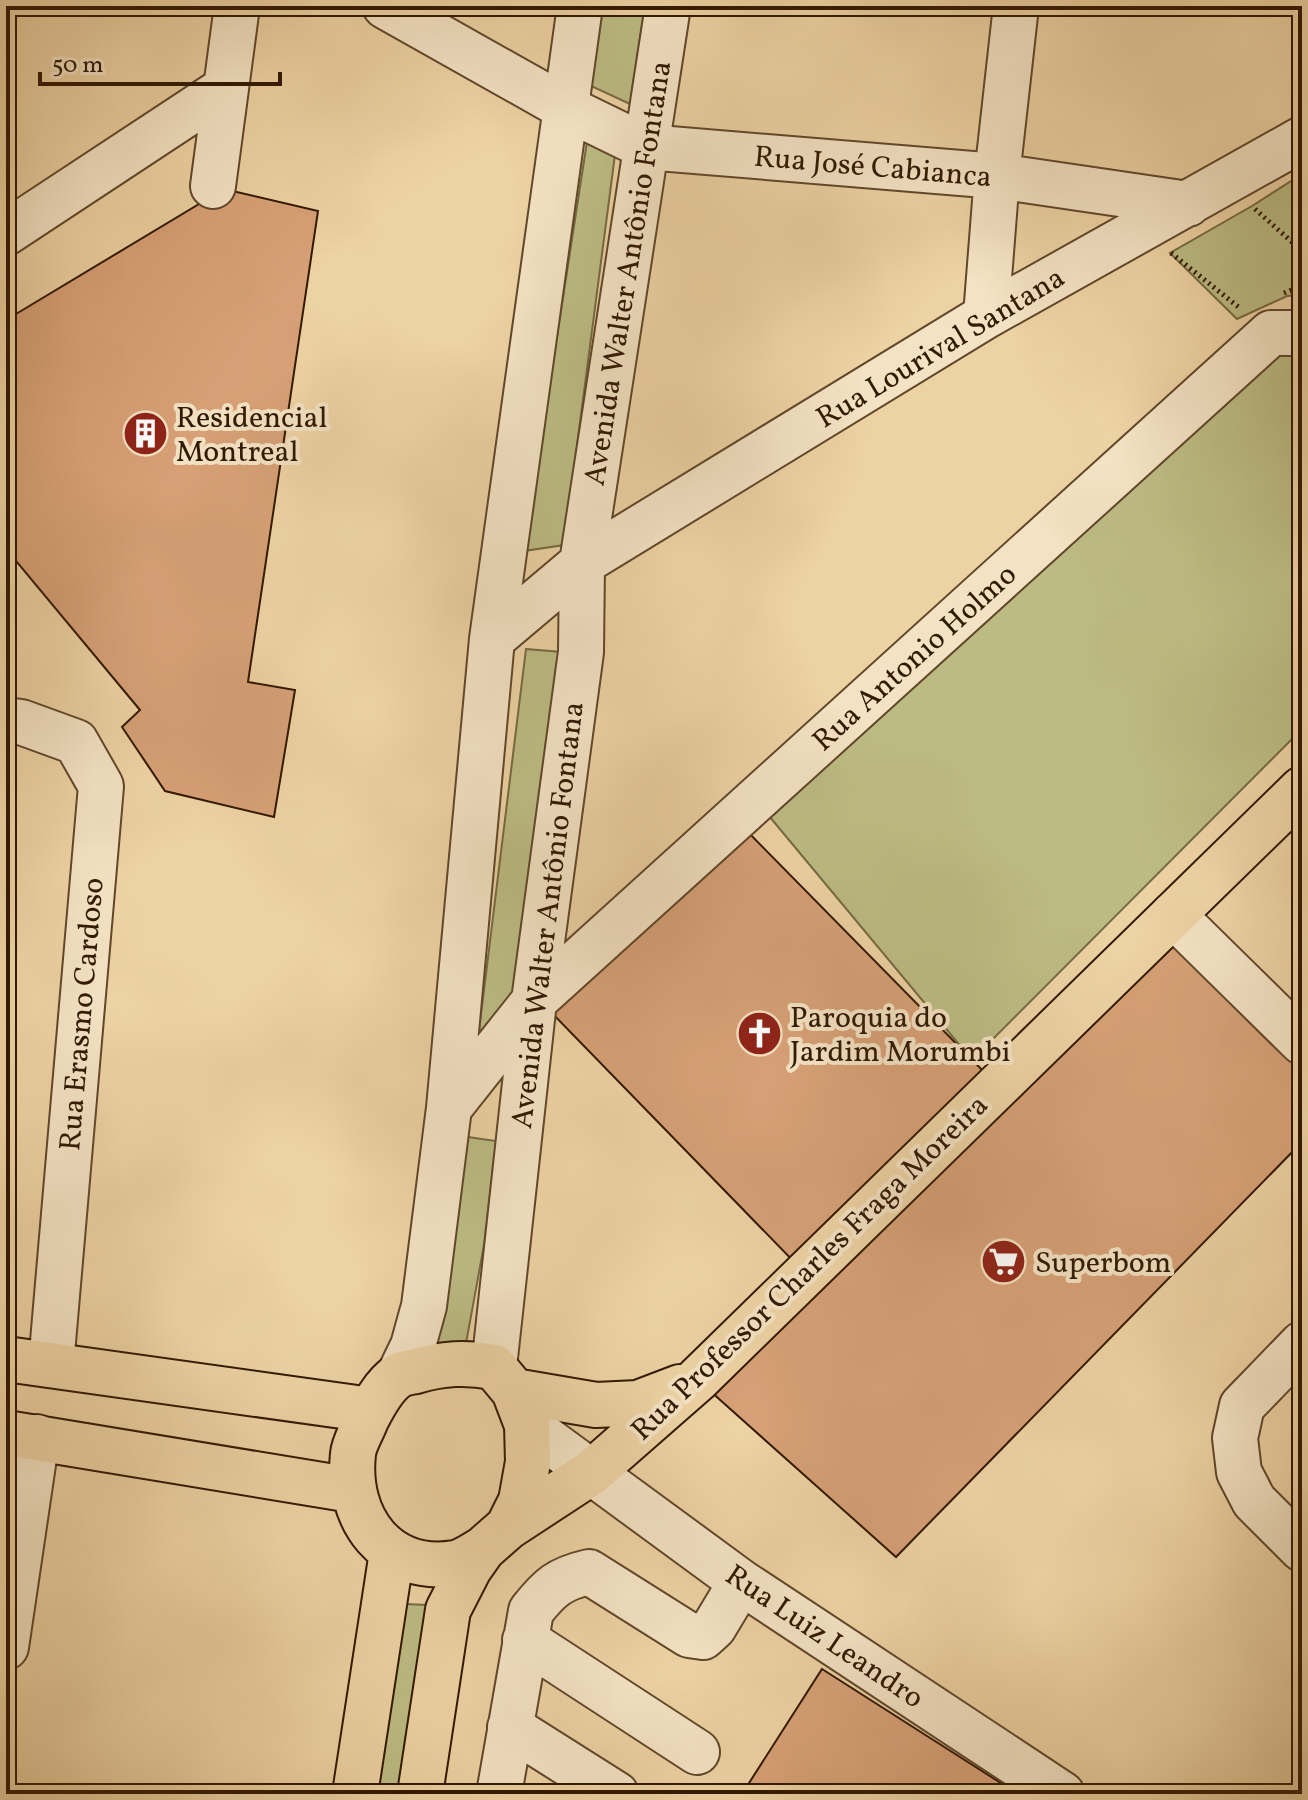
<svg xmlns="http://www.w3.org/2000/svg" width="1308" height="1800" font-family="Vollkorn,serif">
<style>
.green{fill:#bcbb83;stroke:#766a42;stroke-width:2}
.building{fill:#d7a076;stroke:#311902;stroke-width:2}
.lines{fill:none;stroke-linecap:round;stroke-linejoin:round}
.minor-casing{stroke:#60472a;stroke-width:48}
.major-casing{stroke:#311902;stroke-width:48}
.path{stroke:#311902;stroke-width:5;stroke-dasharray:2 4;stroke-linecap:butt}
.minor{stroke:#f3e2c3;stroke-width:44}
.major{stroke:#edd2a3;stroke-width:44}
.labels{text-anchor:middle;stroke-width:8;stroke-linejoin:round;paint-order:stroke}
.street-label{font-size:30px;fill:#311902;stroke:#f3e2c3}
.poi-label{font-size:30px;fill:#311902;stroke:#f3e2c3;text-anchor:start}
</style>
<rect width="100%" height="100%" fill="#edd2a3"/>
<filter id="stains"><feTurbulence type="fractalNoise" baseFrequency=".0025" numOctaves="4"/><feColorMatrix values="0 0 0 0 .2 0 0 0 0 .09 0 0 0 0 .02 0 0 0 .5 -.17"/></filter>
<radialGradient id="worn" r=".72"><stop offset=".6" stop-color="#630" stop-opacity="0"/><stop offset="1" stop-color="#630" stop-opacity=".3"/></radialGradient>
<path class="green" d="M602 6H645L630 104 591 86Z
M588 135 616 147 564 545 524 551Z
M1302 174V295L1287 296 1237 319 1170 253 1252 206Z
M1271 351 1302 355V729L972 1060 764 810Z
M526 649 574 653 518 1012 475 1063Z
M468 1137 496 1141 484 1245 465 1349 433 1355Z
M406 1604 427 1605 399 1794H374Z"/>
<path class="building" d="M224 189 318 211 248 682 295 690 274 817 165 791 122 727 140 710 6 549V320Z
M740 824 991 1079 801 1269 547 1008Z
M1176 918 1302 1044V1142L896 1557 700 1382Z
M822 1669 1018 1794H742Z"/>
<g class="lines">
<defs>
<path id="minor" d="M385 6 566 108 646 147 997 176 1188 204
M213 186 237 6
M6 233 226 88
M986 316 997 176 1016 6
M492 639 582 563 986 316 1302 139
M6 720 21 722 76 742 101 786 51 1365
M1173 915 1302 1042
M449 1108 534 1001 1271 333H1302
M1302 1344 1242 1406 1235 1438 1239 1472 1254 1501 1302 1549
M494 1367 534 1001 581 652 582 563 668 6
M399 1375 413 1346 424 1306 449 1108 492 639 580 6
M527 1425 741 1582 1062 1794
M525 1640 697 1752
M6 1647 37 1437
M510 1727 616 1794
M499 1794 531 1611C550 1587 559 1579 589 1572L689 1635 703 1637 714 1627 741 1582"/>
<path id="major" d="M6 1359 371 1410
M514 1391 596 1405 638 1403 680 1387
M6 1433 352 1490
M508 1527 592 1472 697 1380 1302 789
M355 1794 392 1552
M420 1794 448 1610 469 1569 483 1549 508 1527 521 1501 528 1462 527 1425 514 1391 494 1367C466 1362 443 1363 416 1371 410 1372 403 1373 398 1376 384 1385 373 1406 366 1420 362 1431 354 1443 353 1454 346 1518 386 1574 455 1563 465 1561 474 1554 483 1549"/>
</defs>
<use href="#minor" class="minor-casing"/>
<use href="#major" class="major-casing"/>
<path class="path" d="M1255 209 1302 251
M1292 240 1302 231
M1171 253 1241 309
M1284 293 1302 286"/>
<use href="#minor" class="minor"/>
<use href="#major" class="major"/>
</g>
<defs>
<symbol id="building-disc" viewBox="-11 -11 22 22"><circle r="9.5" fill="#8f2418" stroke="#f3e2c3"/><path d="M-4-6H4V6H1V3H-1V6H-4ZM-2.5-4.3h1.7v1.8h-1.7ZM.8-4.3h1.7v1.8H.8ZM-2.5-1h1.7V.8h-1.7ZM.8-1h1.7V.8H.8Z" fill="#fff"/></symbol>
<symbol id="church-disc" viewBox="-11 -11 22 22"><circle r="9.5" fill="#8f2418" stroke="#f3e2c3"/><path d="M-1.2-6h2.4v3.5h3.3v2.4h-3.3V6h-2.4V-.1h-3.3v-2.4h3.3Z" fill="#fff"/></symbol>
<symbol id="supermarket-disc" viewBox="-11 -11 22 22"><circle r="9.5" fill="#8f2418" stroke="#f3e2c3"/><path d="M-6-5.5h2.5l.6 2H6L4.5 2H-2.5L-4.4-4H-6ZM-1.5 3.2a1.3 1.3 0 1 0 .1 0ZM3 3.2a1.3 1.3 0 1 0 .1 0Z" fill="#fff"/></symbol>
</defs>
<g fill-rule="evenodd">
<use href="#building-disc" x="120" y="408" width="51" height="51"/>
<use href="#church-disc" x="734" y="1008" width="51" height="51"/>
<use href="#supermarket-disc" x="978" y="1236" width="51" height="51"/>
</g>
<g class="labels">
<g class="street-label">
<text transform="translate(873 166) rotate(5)" y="10">Rua José Cabianca</text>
<text transform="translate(627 273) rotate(-81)" y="10">Avenida Walter Antônio Fontana</text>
<text transform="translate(940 347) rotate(-31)" y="10">Rua Lourival Santana</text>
<text transform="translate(914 657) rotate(-42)" y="10">Rua Antonio Holmo</text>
<text transform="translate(547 915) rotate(-83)" y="10">Avenida Walter Antônio Fontana</text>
<text transform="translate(81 1014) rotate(-85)" y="10">Rua Erasmo Cardoso</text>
<text transform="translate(809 1267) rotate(-44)" y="10">Rua Professor Charles Fraga Moreira</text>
<text transform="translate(825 1636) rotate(34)" y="10">Rua Luiz Leandro</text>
</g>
<g class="poi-label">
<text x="176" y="427">Residencial<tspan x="176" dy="34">Montreal</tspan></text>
<text x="790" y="1027">Paroquia do<tspan x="790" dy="34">Jardim Morumbi</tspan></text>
<text x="1035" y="1272">Superbom</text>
</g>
</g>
<rect width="1308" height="1800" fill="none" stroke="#edd2a3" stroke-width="32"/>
<rect x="8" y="8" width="1292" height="1784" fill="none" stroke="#311902" stroke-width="4"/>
<rect x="16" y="16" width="1276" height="1768" fill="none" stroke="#311902" stroke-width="2"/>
<path d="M40 72v12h240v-12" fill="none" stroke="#311902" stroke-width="4"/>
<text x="52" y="72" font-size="24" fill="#311902" stroke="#f3e2c3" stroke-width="6" paint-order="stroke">50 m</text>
<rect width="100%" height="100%" filter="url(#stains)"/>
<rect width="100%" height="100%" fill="url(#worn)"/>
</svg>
